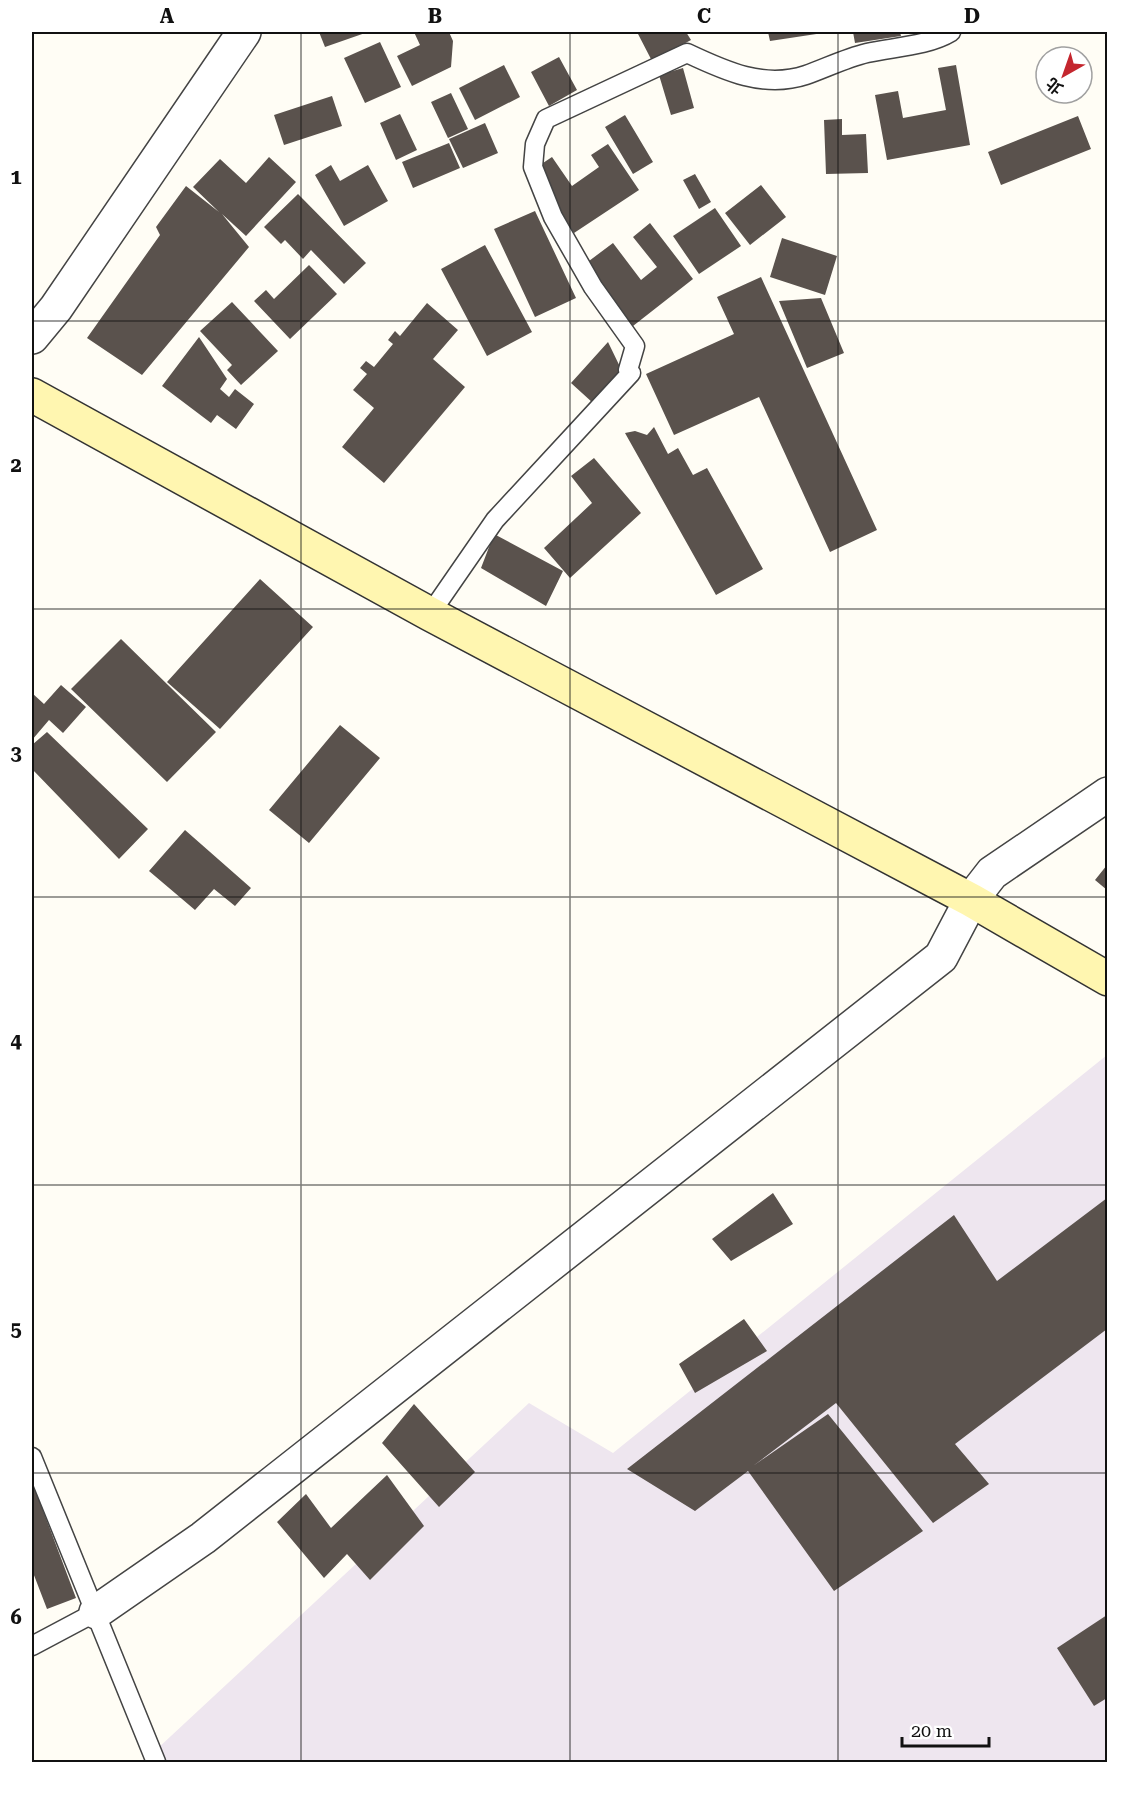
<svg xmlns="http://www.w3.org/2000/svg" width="1139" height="1794" font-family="'Roboto Serif','Noto Sans TC',serif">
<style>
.industrial{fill:#eee6ef}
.building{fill:#5a524d}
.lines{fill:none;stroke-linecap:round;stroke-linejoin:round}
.service-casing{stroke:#444;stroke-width:21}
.minor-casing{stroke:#444;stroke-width:36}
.tertiary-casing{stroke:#444;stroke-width:36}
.secondary-casing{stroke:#333;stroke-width:36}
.service{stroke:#fff;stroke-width:18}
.minor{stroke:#fff;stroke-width:33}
.tertiary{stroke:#fff;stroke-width:33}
.secondary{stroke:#fff6b0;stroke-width:33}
.grid{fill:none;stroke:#111;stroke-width:1.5;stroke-opacity:0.55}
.neatline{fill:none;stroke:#111;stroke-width:2}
.grid-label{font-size:20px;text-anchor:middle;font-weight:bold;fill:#111}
</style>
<rect width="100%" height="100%" fill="#fffdf5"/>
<path class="industrial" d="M1107 1055V1762H165L157 1749 529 1403 613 1453Z"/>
<path class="building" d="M319 32H368L325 47Z
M414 32H449L453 41 451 67 412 86 397 56 420 45Z
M637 32H686L691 40 652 61Z
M768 32H823V33L770 41Z
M853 32H900L901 36 855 43Z
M380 42 401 87 365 103 344 58Z
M559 57 577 90 549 106 531 72Z
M504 65 520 97 475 120 459 88Z
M956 65 970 145 887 160 875 95 898 91 903 118 946 110 938 68Z
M683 68 694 108 671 115 659 75Z
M451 93 468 129 448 138 431 102Z
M332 96 342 126 284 145 274 115Z
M400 114 417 150 396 160 380 123Z
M625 115 653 162 633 174 605 127Z
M1078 116 1091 149 1001 185 988 152Z
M842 119V135L866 134 868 173 826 174 824 120Z
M485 123 498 153 463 168 449 139Z
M449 143 460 168 413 188 402 162Z
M608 144 639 190 574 233 554 204 540 165 552 157 572 186 599 167 591 155Z
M269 157 296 182 246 236 222 214 249 247 142 375 87 338 160 235 156 227 186 186 219 212 193 187 220 159 246 183Z
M331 165 340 181 368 165 388 201 344 226 315 175Z
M695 174 711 202 699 209 683 180Z
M761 185 786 217 750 245 725 213Z
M298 194 366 263 344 284 311 250 303 259 285 240 281 244 264 227Z
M715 208 741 246 699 274 673 236Z
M535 211 576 298 535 317 494 229Z
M650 223 693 279 633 326 585 264 613 243 641 280 657 267 633 237Z
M782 238 837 256 825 295 770 277Z
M485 245 532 332 487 356 441 269Z
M309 265 337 294 290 339 254 301 266 290 274 299Z
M761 277 877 530 830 552 759 397 674 435 646 374 734 334 717 297Z
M821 298 844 353 807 368 779 301Z
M232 302 278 351 241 385 227 370 232 365 200 331Z
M427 303 458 330 433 359 465 387 384 483 342 447 374 408 353 390 367 374 360 368 366 361 374 367 393 344 388 340 395 331 400 336Z
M199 337 227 379 220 389 229 397 235 389 254 404 236 429 217 415 211 423 162 386Z
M608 342 623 373 593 403 571 383Z
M654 427 668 454 678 448 693 475 707 468 763 569 716 595 625 433 635 431 647 435Z
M594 458 641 513 570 578 544 548 592 503 571 476Z
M494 534 563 571 546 606 481 568Z
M260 579 313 627 220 729 167 682Z
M121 639 216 732 167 782 71 689Z
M61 685 86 707 63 733 49 720 32 740V693L44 704Z
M340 725 380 758 309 843 269 810Z
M47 732 148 829 119 859 32 769V745Z
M185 830 251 888 235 906 214 889 195 910 149 871Z
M1107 865V890L1095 880Z
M773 1193 793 1224 731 1261 712 1239Z
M1107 1198V1329L955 1444 989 1484 933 1523 836 1403 753 1466 828 1414 923 1531 834 1591 748 1471 695 1511 627 1469 954 1215 997 1281Z
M744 1319 767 1351 695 1393 679 1364Z
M414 1404 475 1472 439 1507 382 1443Z
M387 1475 424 1526 370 1580 347 1554 324 1578 277 1522 306 1494 331 1528Z
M35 1489 76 1598 47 1609 32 1570V1490Z
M1107 1615V1698L1094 1706 1057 1648Z"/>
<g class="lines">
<defs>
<path id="service" d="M430 614 495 520 631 373 628 370 635 346 593 287 553 217 533 167 535 144 546 119 687 53C725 71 764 89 806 75 826 68 846 58 867 53 894 47 928 46 951 32
M32 1457 156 1762
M32 1646 96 1612"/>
<path id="minor" d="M96 1612 203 1538 941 957 971 900 992 873 1108 794"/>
<path id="tertiary" d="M32 337 56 308 244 32"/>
<path id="secondary" d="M32 395 430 614 971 900 1108 979"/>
</defs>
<use href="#service" class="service-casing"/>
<use href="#minor" class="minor-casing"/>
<use href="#tertiary" class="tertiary-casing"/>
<use href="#secondary" class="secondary-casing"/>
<use href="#service" class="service"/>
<use href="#minor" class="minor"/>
<use href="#tertiary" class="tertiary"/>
<use href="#secondary" class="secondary"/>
</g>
<path class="grid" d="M301 32V1762M570 32V1762M838 32V1762M32 321H1108M32 609H1108M32 897H1108M32 1185H1108M32 1473H1108"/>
<rect width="1139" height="1794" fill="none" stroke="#ffffff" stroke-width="66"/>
<g transform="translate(1064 75) rotate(220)"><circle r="28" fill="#ffffff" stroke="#a0a0a0" stroke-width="1.5"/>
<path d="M0-4.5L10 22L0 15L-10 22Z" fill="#c4262e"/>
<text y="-9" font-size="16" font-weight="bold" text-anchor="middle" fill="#111111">北</text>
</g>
<path d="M902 1737v9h87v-9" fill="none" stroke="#111111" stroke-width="3"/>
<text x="911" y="1737" font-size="18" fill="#111111" stroke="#ffffff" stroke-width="4.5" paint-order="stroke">20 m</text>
<rect x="33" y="33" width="1073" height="1728" class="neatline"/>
<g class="grid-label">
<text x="167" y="23">A</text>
<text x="435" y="23">B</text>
<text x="704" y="23">C</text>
<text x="972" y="23">D</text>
<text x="16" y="184">1</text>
<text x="16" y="472">2</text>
<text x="16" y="760">3</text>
<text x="16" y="1048">4</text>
<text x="16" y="1336">5</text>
<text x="16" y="1624">6</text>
</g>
</svg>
